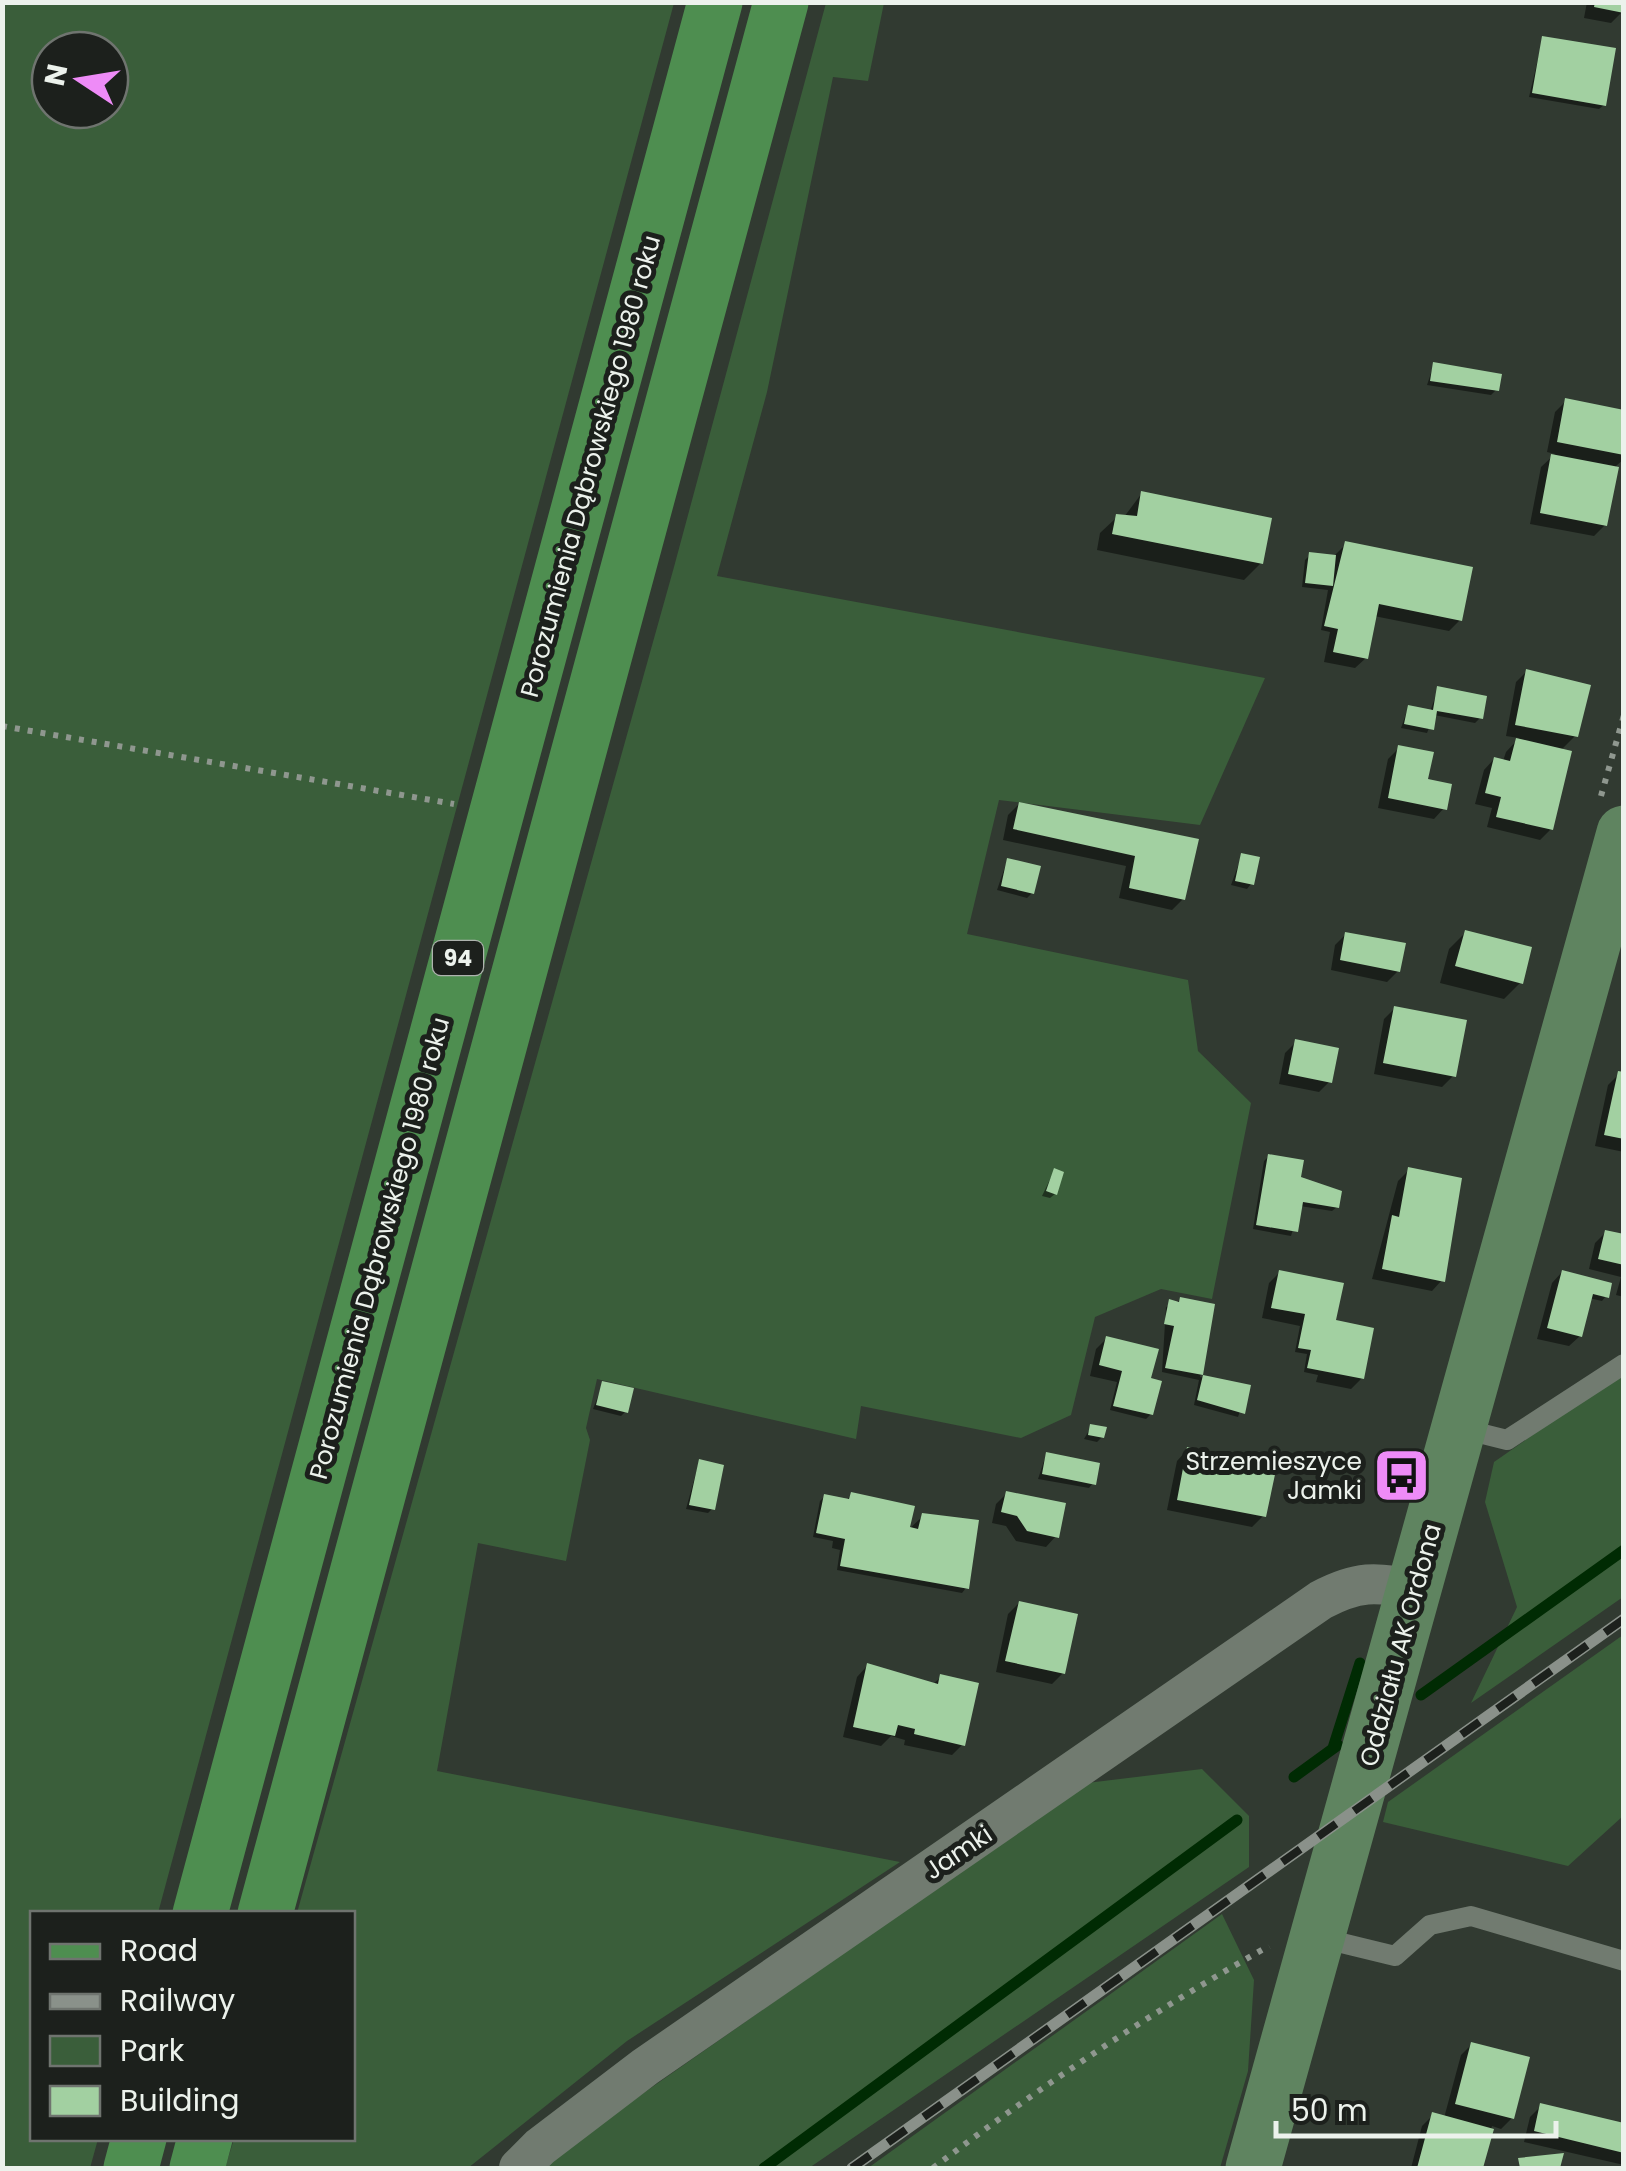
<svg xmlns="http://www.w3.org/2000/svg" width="1626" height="2171" font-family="Poppins,sans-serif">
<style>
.green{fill:#3a5e3a;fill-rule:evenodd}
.shadow{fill:#0007}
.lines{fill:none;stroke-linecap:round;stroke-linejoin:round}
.stream{stroke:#002b03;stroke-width:11}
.building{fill:#a2d0a1}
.path{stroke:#8f978f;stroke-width:6;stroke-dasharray:5 8;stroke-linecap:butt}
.lane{stroke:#717b70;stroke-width:20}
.street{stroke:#717b70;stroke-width:40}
.secondary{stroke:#5f8460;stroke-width:55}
.primary{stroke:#4e8e50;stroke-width:55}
.rail-casing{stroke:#8a918a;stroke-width:11}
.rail{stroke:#1c201c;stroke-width:8;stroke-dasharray:22;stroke-linecap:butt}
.labels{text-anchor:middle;stroke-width:10;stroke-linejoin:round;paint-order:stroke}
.shield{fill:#1c201c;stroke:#aeb3ae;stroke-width:2.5}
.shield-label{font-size:22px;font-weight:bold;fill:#ecf2ec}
.street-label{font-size:25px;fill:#ecf2ec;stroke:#1c201c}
.poi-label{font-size:25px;fill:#ecf2ec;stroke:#1c201c;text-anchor:end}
</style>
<rect width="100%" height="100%" fill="#313a31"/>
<path class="green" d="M2 3H674L158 1913 32 1914V2138L98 2139 90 2168H2ZM110 50V110H50V50Z
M826 3H884L868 81 833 77 767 392 717 576 1265 678 1200 825 999 800 967 934 1188 980 1198 1051 1251 1103 1212 1299 1161 1289 1095 1317 1071 1415 1021 1438 861 1406 856 1439 597 1379 586 1428 590 1440 566 1561 478 1543 437 1771 900 1862 627 2041 468 2168H225L234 2139 352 2138V1914L297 1913 674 567Z
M1623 1372V1597L1471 1703 1517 1607 1485 1502 1494 1462Z
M1623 1635V1816L1568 1866 1383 1822 1388 1802Z
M1202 1769 1249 1816V1867L809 2168H544L555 2155 1087 1783Z
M1222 1914 1254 1980 1248 2071 1220 2168H868Z"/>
<path class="shadow" d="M1587 2H1624L1622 12 1611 23 1584 18Z
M1543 38 1604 105 1599 109 1529 97Z
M1434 364 1496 390 1491 395 1427 385Z
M1566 401 1624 412V459L1616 466 1605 525 1594 536 1530 524 1541 467 1555 454 1547 452 1555 412Z
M1142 493 1261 563 1244 580 1097 550 1100 533 1117 517H1124Z
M1346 544 1460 620 1449 631 1374 616 1366 658 1355 668 1324 662 1330 632 1321 630 1328 590 1302 587 1305 560 1310 555H1335Z
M1527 671 1575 736 1560 751 1551 829 1540 840 1487 827 1492 808 1475 804 1484 770 1494 759 1503 761 1506 752 1519 738 1506 736 1516 682Z
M1438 689 1480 718 1475 723 1434 715 1427 733 1401 728 1408 708 1430 712Z
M1399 748 1444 808 1434 819 1378 808 1388 759Z
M1019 804 1196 841 1183 899 1172 910 1119 898 1126 866 1003 840 1008 815Z
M1242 855 1251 884 1247 889 1231 885Z
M1007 861 1032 893 1027 898 997 890Z
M1465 933 1521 982 1504 999 1440 983 1449 949Z
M1346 934 1398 971 1387 982 1331 970 1335 945Z
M1395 1008 1453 1076 1442 1087 1374 1074 1384 1019Z
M1296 1042 1329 1082 1319 1092 1279 1084 1285 1053Z
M1619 1074 1624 1075V1152L1595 1146 1608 1085Z
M1269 1156 1298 1179 1337 1207 1332 1211 1300 1206 1291 1236 1253 1229 1264 1161Z
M1409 1170 1442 1280 1432 1291 1372 1279 1398 1181Z
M1054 1171 1055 1194 1050 1198 1042 1196Z
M1606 1232 1624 1237V1297L1616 1295 1621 1277 1589 1269 1595 1243Z
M1280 1272 1334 1323 1362 1378 1351 1389 1316 1382 1318 1375 1304 1372 1307 1354 1295 1352 1300 1326 1262 1318 1269 1283Z
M1562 1272 1606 1296 1602 1301 1589 1298 1580 1336 1569 1346 1537 1339 1552 1283Z
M1181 1300 1204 1358 1200 1377 1248 1387 1238 1417 1194 1405 1199 1380 1162 1372 1166 1307Z
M1107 1338 1148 1380 1151 1414 1146 1419 1110 1410 1117 1382 1090 1376 1096 1349Z
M603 1383 626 1411 621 1416 593 1409Z
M1091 1427 1102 1437 1097 1442 1084 1439Z
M1187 1450 1248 1462 1254 1456 1263 1516 1252 1527 1167 1510 1177 1461Z
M1046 1455 1093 1483 1089 1488 1038 1479Z
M699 1462 712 1509 708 1513 686 1509Z
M1006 1494 1056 1536 1046 1547 1016 1541 1006 1526 992 1523 996 1504Z
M851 1495 907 1531 923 1516 966 1588 962 1593 837 1570 840 1550 832 1548 833 1541 813 1537 820 1501 825 1496 846 1501Z
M1019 1603 1063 1673 1052 1684 996 1672 1008 1614Z
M867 1666 932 1685 941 1677 962 1745 952 1755 904 1745 905 1740 891 1736 881 1746 843 1737 857 1677Z
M1472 2044 1512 2118 1501 2129 1492 2126 1480 2168H1411L1422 2126 1433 2115 1444 2118 1461 2055Z
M1541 2106 1624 2125V2165L1524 2142 1530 2117Z"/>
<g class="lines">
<path class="stream" d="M1421 1695 1624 1550
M1333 1748 1360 1663
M1294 1777 1338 1745
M764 2168 1237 1820"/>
</g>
<path class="building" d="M1595 2H1624V13L1594 7Z
M1542 36 1616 48 1606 106 1532 93Z
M1433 362 1502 374 1499 391 1430 381Z
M1565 398 1624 410V455L1557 442Z
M1551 454 1619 467 1607 526 1540 513Z
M1141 491 1272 518 1263 564 1112 534 1116 514 1137 516Z
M1345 541 1473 567 1462 621 1379 604 1368 659 1333 652 1338 629 1324 626Z
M1309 552 1336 555 1333 586 1305 583Z
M1526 669 1591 685 1578 737 1515 725Z
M1437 686 1487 696 1483 719 1437 711 1434 730 1404 724 1408 705 1433 710Z
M1516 738 1572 751 1553 830 1496 817 1501 797 1485 793 1494 757 1510 761Z
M1398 745 1434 752 1428 779 1452 784 1447 810 1388 798Z
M1019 802 1199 839 1185 900 1129 888 1135 856 1013 829Z
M1241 853 1260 857 1254 885 1235 881Z
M1007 858 1041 866 1034 894 1001 886Z
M1465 930 1532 947 1523 984 1455 966Z
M1345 932 1406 943 1400 972 1340 960Z
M1394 1006 1467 1020 1456 1077 1383 1063Z
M1295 1039 1339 1048 1332 1083 1288 1074Z
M1618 1071 1624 1072V1139L1604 1135Z
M1268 1154 1304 1160 1301 1177 1342 1191 1339 1208 1303 1202 1298 1232 1256 1225Z
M1408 1167 1462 1178 1445 1282 1382 1269 1392 1215 1399 1217Z
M1054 1168 1064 1172 1057 1195 1046 1191Z
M1605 1230 1624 1234V1265L1598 1259Z
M1279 1270 1344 1283 1336 1320 1374 1328 1364 1379 1307 1368 1311 1350 1298 1348 1305 1314 1271 1308Z
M1562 1270 1612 1283 1609 1298 1593 1294 1582 1337 1547 1328Z
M1180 1297 1215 1304 1203 1375 1165 1368 1174 1326 1164 1324 1169 1299 1179 1302Z
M1106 1336 1159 1349 1151 1378 1162 1381 1153 1415 1113 1406 1122 1371 1099 1365Z
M1203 1375 1251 1385 1245 1414 1197 1400Z
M602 1381 634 1388 628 1413 596 1405Z
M1090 1424 1107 1427 1104 1438 1088 1435Z
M1187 1447 1252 1460 1254 1453 1274 1457 1272 1464 1277 1465 1266 1517 1177 1500Z
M1046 1452 1100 1463 1096 1485 1042 1474Z
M699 1459 724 1465 715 1510 689 1505Z
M1006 1491 1066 1503 1059 1538 1027 1531 1017 1516 1001 1512Z
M851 1492 915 1506 910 1527 918 1529 922 1513 979 1520 969 1589 840 1566 845 1539 816 1533 824 1494 849 1499Z
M1019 1601 1078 1614 1065 1674 1005 1661Z
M867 1663 938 1684 940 1674 979 1683 965 1746 914 1734 915 1729 898 1725 895 1736 853 1727Z
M1471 2042 1530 2057 1514 2119 1455 2104Z
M1540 2103 1624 2123V2153L1534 2131Z
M1432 2112 1494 2129 1483 2168H1417Z
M1564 2153 1560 2168H1520L1518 2158Z"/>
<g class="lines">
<path class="path" d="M2 726 454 804
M1601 796 1624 715
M933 2168C1041 2086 1151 2012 1269 1946"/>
<path class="lane" d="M1459 1428 1507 1440 1624 1364
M1321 1938 1395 1956 1430 1925 1471 1916 1624 1961"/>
<path class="street" d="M519 2168 540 2147 645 2067 1321 1600C1357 1581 1376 1581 1416 1590"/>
<path class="secondary" d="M1253 2168 1624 833"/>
<path class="primary" d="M200 1914 715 2
M265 1914 781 2
M131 2168 139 2138
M197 2168 205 2138"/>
<defs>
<path id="rail" d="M852 2168 1624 1619"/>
</defs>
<use href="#rail" class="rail-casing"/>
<use href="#rail" class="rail"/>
</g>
<defs>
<symbol id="bus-square" viewBox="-11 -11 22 22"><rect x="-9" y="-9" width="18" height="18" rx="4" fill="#ee8bf7" stroke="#1c201c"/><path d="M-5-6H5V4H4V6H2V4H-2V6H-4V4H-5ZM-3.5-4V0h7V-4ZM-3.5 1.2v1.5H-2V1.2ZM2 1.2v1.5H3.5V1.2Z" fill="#111"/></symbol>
</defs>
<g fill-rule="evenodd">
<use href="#bus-square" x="1370" y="1444" width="63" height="63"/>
</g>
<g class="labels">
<rect class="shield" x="433" y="941" width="50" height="34" rx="8"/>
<g class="shield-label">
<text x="458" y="966">94</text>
</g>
<g class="street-label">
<text transform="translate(590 466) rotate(-75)" y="9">Porozumienia Dąbrowskiego 1980 roku</text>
<text transform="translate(379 1248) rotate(-75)" y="9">Porozumienia Dąbrowskiego 1980 roku</text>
<text transform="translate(1400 1645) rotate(-75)" y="9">Oddziału AK Ordona</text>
<text transform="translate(958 1852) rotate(-34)" y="9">Jamki</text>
</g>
<g class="poi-label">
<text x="1362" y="1470">Strzemieszyce<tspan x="1362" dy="29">Jamki</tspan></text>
</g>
</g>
<rect width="1626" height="2171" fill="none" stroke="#ecf2ec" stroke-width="10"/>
<rect x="30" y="1911" width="325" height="230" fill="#1c201c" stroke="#6f746f" stroke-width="2.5"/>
<rect x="50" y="1944" width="50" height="15" fill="#4e8e50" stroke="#6f746f" stroke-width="2.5"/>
<text x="120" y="1961" font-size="30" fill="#ecf2ec">Road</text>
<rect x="50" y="1994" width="50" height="15" fill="#8a918a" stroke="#6f746f" stroke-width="2.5"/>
<text x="120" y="2011" font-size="30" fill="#ecf2ec">Railway</text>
<rect x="50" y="2036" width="50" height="30" fill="#3a5e3a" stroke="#6f746f" stroke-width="2.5"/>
<text x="120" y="2061" font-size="30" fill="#ecf2ec">Park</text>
<rect x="50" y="2086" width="50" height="30" fill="#a2d0a1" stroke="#6f746f" stroke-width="2.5"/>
<text x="120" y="2111" font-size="30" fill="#ecf2ec">Building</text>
<g transform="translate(80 80) rotate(282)"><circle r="48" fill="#1c201c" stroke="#6f746f" stroke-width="2.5"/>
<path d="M0-8L18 38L0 25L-18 38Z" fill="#ee8bf7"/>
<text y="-15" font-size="28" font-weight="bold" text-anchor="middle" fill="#ecf2ec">N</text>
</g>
<path d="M1276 2121v15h280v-15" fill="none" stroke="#ecf2ec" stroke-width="5"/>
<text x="1291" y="2121" font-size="30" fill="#ecf2ec" stroke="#1c201c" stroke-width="8" paint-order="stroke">50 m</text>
</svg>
